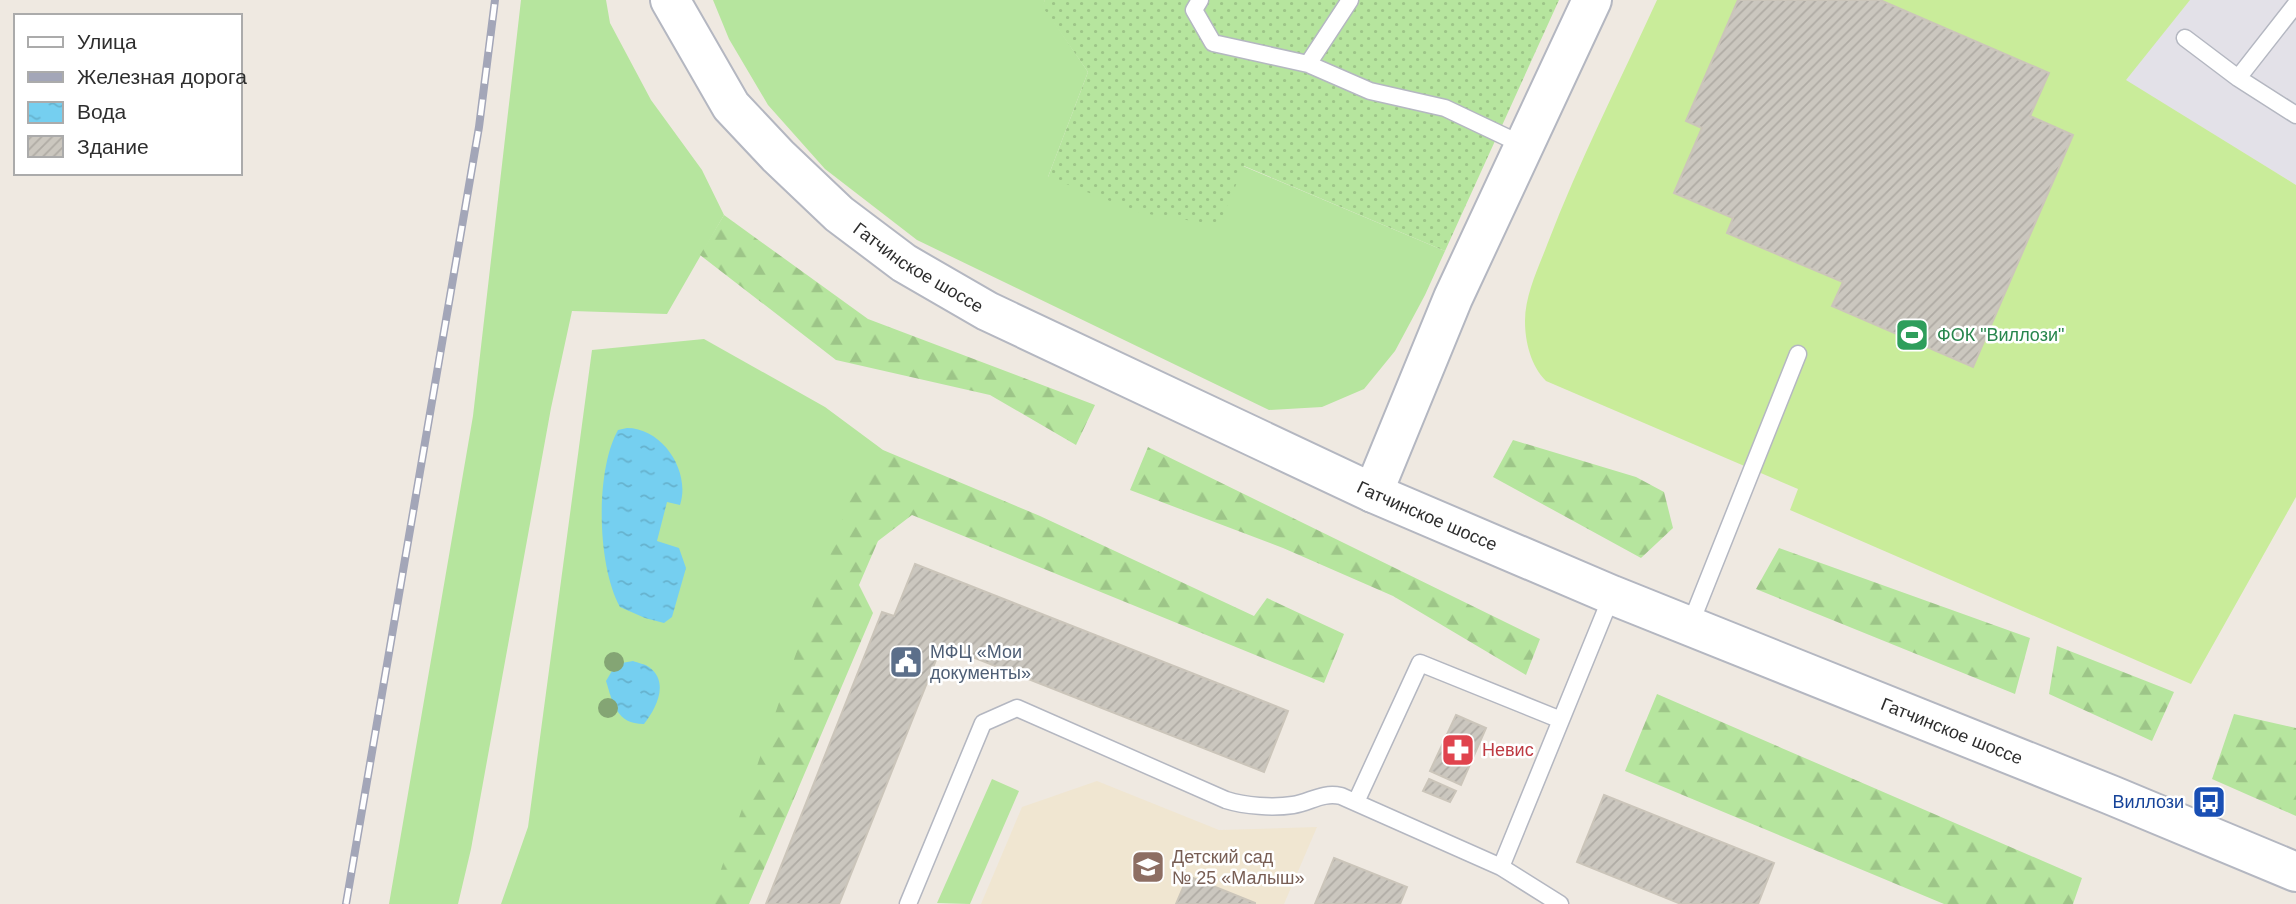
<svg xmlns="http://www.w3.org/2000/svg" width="2296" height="904" font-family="Helvetica,sans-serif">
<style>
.industrial{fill:#e3e1e8}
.education{fill:#f0e6d1}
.grass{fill:#b6e59e}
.forest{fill:url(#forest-firs)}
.garden{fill:url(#garden-dots)}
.pitch{fill:#c9ec9a}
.water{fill:url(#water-ripples)}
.building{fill:url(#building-hatch);stroke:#cbc5ba;stroke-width:2}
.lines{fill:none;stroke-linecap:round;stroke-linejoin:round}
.service-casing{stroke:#b4b7c1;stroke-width:19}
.tertiary-casing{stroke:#b4b7c1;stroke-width:42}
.secondary-casing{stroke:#b4b7c1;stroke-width:42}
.service{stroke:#fff;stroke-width:16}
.tertiary{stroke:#fff;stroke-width:38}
.secondary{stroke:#fff;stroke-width:38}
.rail-casing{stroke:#a3a6b8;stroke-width:8}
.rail{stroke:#fff;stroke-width:5;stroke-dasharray:16;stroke-linecap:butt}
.tree{fill:#84a574}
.labels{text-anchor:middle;stroke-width:5;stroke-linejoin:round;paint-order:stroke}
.street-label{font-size:18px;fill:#2e2e2e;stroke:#fff}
.leisure-label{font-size:18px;fill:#27864d;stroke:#fff;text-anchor:start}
.service-label{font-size:18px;fill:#4e5e75;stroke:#fff;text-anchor:start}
.health-label{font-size:18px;fill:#be3a42;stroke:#fff;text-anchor:start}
.transit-label{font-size:18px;fill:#164399;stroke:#fff;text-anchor:end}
.education-label{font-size:18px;fill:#785e54;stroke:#fff;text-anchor:start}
</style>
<defs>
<pattern id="forest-firs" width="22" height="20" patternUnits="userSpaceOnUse" patternTransform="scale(1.75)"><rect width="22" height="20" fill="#b6e59e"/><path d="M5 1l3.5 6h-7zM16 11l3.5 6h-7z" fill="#9dc588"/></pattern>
<pattern id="garden-dots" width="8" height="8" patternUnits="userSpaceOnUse" patternTransform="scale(1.75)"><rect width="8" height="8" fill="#b6e59e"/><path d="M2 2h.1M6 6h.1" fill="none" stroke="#9dc588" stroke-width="1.8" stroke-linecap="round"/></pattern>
<pattern id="water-ripples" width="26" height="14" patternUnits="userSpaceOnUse" patternTransform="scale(1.75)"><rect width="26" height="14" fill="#75cff0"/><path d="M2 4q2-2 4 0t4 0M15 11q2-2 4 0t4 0" fill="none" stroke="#66b2ce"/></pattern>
<pattern id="building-hatch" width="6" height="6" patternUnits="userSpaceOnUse" patternTransform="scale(1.75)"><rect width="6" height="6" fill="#cbc7bf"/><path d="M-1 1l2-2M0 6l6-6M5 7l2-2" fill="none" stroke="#afaba4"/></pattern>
</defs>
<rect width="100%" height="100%" fill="#efe9e1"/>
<path class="industrial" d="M2190 0H2296V185L2125 80Z"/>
<path class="education" d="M1097 781 1219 830 1317 827 1284 904H981L1022 807Z"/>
<path class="grass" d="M521 0H606L610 23 651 100 702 170 724 215 667 314 572 311 551 408 471 849 458 904H389L473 416Z
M713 0H1045L1043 6 1088 72 1048 177 1243 166 1445 251 1425 295 1395 351 1364 389 1322 407 1269 410 917 240 825 169 768 105 729 39Z
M704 339 825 407 883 450 889 472 728 904H501L528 827 592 350Z
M992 779 1019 791 970 904 937 903Z"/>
<path class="forest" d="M724 215 868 319 1095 405 1076 445 990 395 836 360 700 255Z
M1513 440 1636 477 1664 492 1673 528 1641 558 1493 477Z
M1148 447 1540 639 1526 675 1393 596 1283 548 1130 490Z
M883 450 1040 516 1254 616 1267 598 1344 634 1324 683 912 515 878 541 859 585 873 613 749 904H709L856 481Z
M1779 548 2030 638 2015 694 1756 589Z
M2057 646 2174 692 2152 741 2049 694Z
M1657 694 2082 878 2073 904H1944L1625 771Z
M2234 714 2296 728V816L2212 779Z"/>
<path class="garden" d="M1045 0H1559L1445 251 1244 166 1219 225 1141 213 1048 177 1088 72 1042 6Z"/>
<path class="pitch" d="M1657 0H2190L2126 80 2296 185V497L2191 684 1790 510 1798 489 1546 381C1531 366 1525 342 1525 321 1525 295 1538 269 1547 245 1579 161 1620 81 1657 0Z"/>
<path class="water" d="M627 428C663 428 691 472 680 505L667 502 657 541 679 548 686 568 672 617 664 623 645 618 620 607C597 566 595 471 618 430Z
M633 661C638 663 645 664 649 667 670 682 656 709 644 724 616 724 613 703 606 681L616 664Z"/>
<path class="building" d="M1738 0H1880L2049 73 2030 116 2073 135 1973 367 1832 306 1843 282 1727 233 1733 218 1674 193 1702 128 1686 121Z
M915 564 1288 711 1264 772 942 645 839 904H766L882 612 894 616Z
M1456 715 1486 728 1461 785 1430 771Z
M1429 779 1456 791 1450 802 1423 791Z
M1604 795 1774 863 1758 904H1681L1577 862Z
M1334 858 1407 887 1400 904H1315Z
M1188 876 1255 903V904H1176Z"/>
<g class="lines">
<defs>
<path id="service" d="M1200 0 1194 10 1213 43 1308 64 1370 91 1445 108 1525 146
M2185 38 2238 78 2296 115
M1308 64 1350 0
M2238 78 2296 4
M1690 625 1798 354
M1356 802 1420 663 1561 720
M908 904 983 723 1017 708 1226 800C1245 806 1273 808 1293 805 1311 802 1322 792 1341 796L1501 867
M1560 904 1501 867 1612 595"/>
<path id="tertiary" d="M1373 493 1453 298 1592 0"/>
<g id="secondary">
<path id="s1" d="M670 0 731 106 778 156 839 214 904 263 987 311 1373 493 1612 595 2111 795 2296 872"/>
</g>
</defs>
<use href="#service" class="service-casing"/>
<use href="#tertiary" class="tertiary-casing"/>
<use href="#secondary" class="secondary-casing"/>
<use href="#service" class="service"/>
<use href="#tertiary" class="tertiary"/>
<use href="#secondary" class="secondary"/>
<defs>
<path id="rail" d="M346 904 479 127 495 0"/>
</defs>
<use href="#rail" class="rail-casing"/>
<use href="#rail" class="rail"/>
</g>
<g class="tree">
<circle cx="614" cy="662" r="10"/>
<circle cx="608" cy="708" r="10"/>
</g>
<defs>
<symbol id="stadium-square" viewBox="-11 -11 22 22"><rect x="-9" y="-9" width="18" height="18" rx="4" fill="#2e9e5b" stroke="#fff"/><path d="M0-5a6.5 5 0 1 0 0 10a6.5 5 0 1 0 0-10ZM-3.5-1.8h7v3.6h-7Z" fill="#fff"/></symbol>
<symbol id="civic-square" viewBox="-11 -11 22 22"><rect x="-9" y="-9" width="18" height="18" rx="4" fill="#5c6f8a" stroke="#fff"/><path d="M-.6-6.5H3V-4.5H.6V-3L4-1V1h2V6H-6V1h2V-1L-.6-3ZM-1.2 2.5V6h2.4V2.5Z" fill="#fff"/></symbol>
<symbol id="pharmacy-square" viewBox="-11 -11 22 22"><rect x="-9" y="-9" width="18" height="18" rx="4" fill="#e0444e" stroke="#fff"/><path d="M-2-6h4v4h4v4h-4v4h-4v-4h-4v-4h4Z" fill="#fff"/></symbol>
<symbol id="bus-square" viewBox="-11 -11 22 22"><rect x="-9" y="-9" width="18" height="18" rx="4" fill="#1a4fb4" stroke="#fff"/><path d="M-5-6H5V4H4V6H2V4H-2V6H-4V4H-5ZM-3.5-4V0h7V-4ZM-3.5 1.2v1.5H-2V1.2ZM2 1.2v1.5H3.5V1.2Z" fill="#fff"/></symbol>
<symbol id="school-square" viewBox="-11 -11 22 22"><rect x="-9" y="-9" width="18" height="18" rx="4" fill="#8d6e63" stroke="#fff"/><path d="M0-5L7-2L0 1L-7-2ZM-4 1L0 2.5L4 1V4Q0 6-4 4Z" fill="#fff"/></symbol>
</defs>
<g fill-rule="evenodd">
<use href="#stadium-square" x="1893" y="316" width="38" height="38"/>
<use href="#civic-square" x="887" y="643" width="38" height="38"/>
<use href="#pharmacy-square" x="1439" y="731" width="38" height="38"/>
<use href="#bus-square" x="2190" y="783" width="38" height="38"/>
<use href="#school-square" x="1129" y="848" width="38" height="38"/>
</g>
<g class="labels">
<g class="street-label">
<text dy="6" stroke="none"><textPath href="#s1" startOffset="371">Гатчинское шоссе</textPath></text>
<text dy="6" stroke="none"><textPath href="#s1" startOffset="938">Гатчинское шоссе</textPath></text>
<text dy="6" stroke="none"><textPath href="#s1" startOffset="1505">Гатчинское шоссе</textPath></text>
</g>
<g class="leisure-label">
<text x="1937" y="341">ФОК "Виллози"</text>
</g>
<g class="service-label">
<text x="930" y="658">МФЦ «Мои<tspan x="930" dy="21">документы»</tspan></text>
</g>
<g class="health-label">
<text x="1482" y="756">Невис</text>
</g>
<g class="transit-label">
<text x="2184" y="808">Виллози</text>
</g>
<g class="education-label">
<text x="1172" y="863">Детский сад<tspan x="1172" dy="21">№ 25 «Малыш»</tspan></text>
</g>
</g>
<rect x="14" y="14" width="228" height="161" fill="#ffffff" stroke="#ababab" stroke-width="2"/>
<rect x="28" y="37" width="35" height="10" fill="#ffffff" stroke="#ababab" stroke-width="2"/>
<text x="77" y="49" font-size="21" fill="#2e2e2e">Улица</text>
<rect x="28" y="72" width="35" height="10" fill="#a3a6b8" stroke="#ababab" stroke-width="2"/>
<text x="77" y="84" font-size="21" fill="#2e2e2e">Железная дорога</text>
<rect x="28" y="102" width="35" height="21" fill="url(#water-ripples)" stroke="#ababab" stroke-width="2"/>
<text x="77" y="119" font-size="21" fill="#2e2e2e">Вода</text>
<rect x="28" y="136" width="35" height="21" fill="url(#building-hatch)" stroke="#ababab" stroke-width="2"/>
<text x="77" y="154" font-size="21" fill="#2e2e2e">Здание</text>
</svg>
